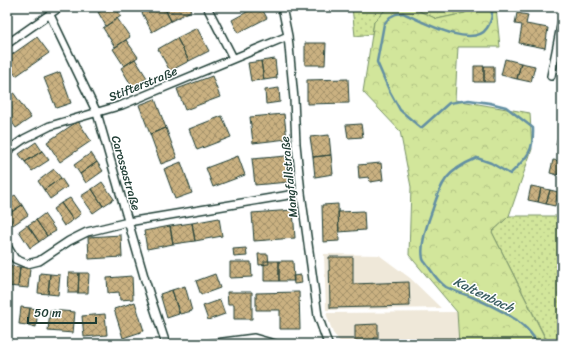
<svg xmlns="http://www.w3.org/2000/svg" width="569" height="351" font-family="Sriracha,sans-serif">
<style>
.built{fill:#efe8d9}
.grass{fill:url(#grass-dots);stroke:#789268}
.forest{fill:url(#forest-crowns);stroke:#789268}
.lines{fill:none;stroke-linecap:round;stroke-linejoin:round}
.stream{stroke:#628fa3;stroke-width:2.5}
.building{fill:url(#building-cross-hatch);stroke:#1f3d34}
.street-casing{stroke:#1f3d34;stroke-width:10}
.street{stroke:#fff;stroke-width:7}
.labels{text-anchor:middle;stroke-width:3;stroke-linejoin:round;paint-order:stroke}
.street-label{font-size:12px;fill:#1f3d34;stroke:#fff}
.water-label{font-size:13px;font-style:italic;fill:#3b5f62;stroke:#fff}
</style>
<defs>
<pattern id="grass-dots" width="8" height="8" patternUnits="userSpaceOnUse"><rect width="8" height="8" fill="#d2e69b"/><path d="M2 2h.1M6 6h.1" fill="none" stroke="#b4c686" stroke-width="1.8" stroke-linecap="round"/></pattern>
<pattern id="forest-crowns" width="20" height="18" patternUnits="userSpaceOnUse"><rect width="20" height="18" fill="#d2e69b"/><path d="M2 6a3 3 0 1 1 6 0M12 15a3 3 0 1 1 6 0" fill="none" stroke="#b4c686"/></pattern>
<pattern id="building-cross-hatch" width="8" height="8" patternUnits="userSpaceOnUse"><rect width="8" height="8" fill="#cab181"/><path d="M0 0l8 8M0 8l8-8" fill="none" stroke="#a3916a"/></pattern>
</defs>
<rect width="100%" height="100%" fill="#fff"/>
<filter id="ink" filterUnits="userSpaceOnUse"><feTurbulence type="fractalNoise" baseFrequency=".025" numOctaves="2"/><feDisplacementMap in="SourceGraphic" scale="8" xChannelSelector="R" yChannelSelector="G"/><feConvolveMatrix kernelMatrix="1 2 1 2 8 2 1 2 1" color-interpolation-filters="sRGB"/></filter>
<g filter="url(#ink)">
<path class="built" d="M324 254 379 255 410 278 441 308 326 310Z
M457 312 459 344H342L333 333 326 313Z"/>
<path class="grass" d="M352 7H388L374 22 372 34 355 36Z
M410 7H472L465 13 437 19Z
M509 216H562V344H545V337L492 232Z"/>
<path class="forest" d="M388 7H410L437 19 465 13 472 7H496L500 47H458L455 100 530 113 532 149 509 216 492 232 545 338V344H459L457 312 409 255 411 187 400 131 363 92 374 22Z"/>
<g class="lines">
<path class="stream" d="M491 7C493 14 491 22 487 28 473 50 421 21 403 13L396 14 390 17 384 24 377 62 389 90 400 110 421 128 449 103 469 100 490 103 506 107 533 128C534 153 526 158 510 174L491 163 477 158C446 171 442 181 432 211 427 225 420 244 423 259 424 262 428 266 430 269 434 275 440 283 446 287 454 291 464 294 472 297 493 306 529 322 537 344"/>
</g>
<path class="building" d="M105 7H115L121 16 106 26 98 12Z
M144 7H164L171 21 152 32 140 9Z
M164 7H189L191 11 171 21Z
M256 7H261L267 18 238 33 232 20Z
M517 13 528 15 526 24 548 28 545 48 519 43 522 25 515 24Z
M117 18 130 37 115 47 103 28Z
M197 28 209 51 189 61 177 38Z
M37 37 49 53 16 76 7 64V58Z
M177 38 189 61 170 71 158 49Z
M126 40 138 57 124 66 113 49Z
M305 43H326L325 65H305Z
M135 59 147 78 133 88 121 68Z
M275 59 277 78 264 80 261 61Z
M505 59 521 63 517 79 501 75Z
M261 61 264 80 251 81 248 63Z
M521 63 535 66 531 82 517 79Z
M474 66H484V82H474Z
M484 66H494V82H484Z
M60 72 71 103 56 108 44 78Z
M212 76 220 97 185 110 177 89Z
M348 79 349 103 307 104V80Z
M8 85 31 118 16 128 7 115V86Z
M279 88 280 102 266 104 265 90Z
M155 99 166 128 150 134 139 105Z
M284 114 287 139 253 143 250 117Z
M222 116 231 137 197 150 189 129Z
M78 121 91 141 60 162 47 142Z
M361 124 363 137 348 138 346 125Z
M166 128 177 158 161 164 150 134Z
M559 131H562V146L556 145Z
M329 135 331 155 313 157 310 137Z
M36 142 42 151 25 162 19 154Z
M42 151 49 160 32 171 25 162Z
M91 153 97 162 80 174 74 165Z
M331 155 333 174 315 177 313 157Z
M238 156 245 175 213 187 206 168Z
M286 156 289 182 255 185 252 159Z
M553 160 560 161 558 175 550 173Z
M97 162 103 171 86 183 80 174Z
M181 162 192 193 175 199 164 169Z
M381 163 383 180 370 182 369 177 359 178 358 165Z
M54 169 61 178 44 190 38 181Z
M61 178 67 187 50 199 44 190Z
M102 182 114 199 103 206 92 189Z
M531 186 541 188 538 202 528 200Z
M541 188 550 190 546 204 538 202Z
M92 189 103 206 93 213 81 196Z
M550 190 558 192 555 206 546 204Z
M15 195 22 205 7 215V201Z
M70 198 81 214 73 220 61 203Z
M61 203 73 220 64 226 53 209Z
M338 204 339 241 323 242 322 205Z
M22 205 28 215 13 225 7 215Z
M293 210 295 238 254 241 252 213Z
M364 211 365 230 339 232 338 212Z
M44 214 56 231 47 236 36 220Z
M219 218 222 236 195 241 192 223Z
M36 220 47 236 39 242 28 225Z
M192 223 195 241 173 244 170 226Z
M27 225 39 242 30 248 19 231Z
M170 226 173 244 147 249 144 231Z
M121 235 122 257 89 259 88 237Z
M246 248 247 256 234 257 233 249Z
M258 254H268L269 264 259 265Z
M329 257H353V284L409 282 410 306 330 308Z
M264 261H279V281H264Z
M279 261H293L294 281H279Z
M230 262H251L252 277 230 278Z
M10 266 20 267 18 287 8 286Z
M20 267 30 268 28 288 18 287Z
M40 273 50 274 48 294 38 293Z
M69 273H79L78 293H68Z
M79 273H89L88 293H78Z
M50 274 60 275 58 295 48 294Z
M215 274 220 288 201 295 196 281Z
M301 275 302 283 294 284 293 276Z
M132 276 133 299 120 300 119 292 108 293 107 278Z
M185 286 192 311 180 314 172 290Z
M172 290 179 314 167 318 160 294Z
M227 292H252V319H234V304H228Z
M299 292 300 329H280V310H256V293Z
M220 300 225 314 208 320 203 306Z
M135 302 144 331 123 338 114 309Z
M21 307 30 308 27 325 19 324Z
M30 308 38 309 36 327 28 325Z
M50 310 75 312 73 333 48 331Z
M105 314 107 335 84 337 82 316Z
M378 324V338H374L375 344H355V325Z
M433 338H455V344H433Z"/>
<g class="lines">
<defs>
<path id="street" d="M207 7 233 58
M282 7 288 36 294 99 296 144 301 193 318 316 328 344
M50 15 97 113 145 280 166 344
M7 44 60 7
M551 76 562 21
M7 151 24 139 50 126 122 105 288 36
M7 246 15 259 27 264 39 261 69 241 87 232 128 222 301 193
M208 344 254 338 275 344"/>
</defs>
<use href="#street" class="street-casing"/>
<use href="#street" class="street"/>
</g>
</g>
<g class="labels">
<g class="street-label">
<text transform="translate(143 84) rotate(-22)" y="4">Stifterstraße</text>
<text transform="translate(126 173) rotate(74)" y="4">Carossastraße</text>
<text transform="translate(289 177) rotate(-96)" y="4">Mangfallstraße</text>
</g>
<g class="water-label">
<text transform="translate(484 294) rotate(26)" y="5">Kaltenbach</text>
</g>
</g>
<rect width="569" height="351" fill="none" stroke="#fff" stroke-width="24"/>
<rect x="12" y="12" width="545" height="327" fill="none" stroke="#1f3d34" stroke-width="1.5" filter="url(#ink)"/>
<path d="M28 317v6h68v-6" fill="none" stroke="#1f3d34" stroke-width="2"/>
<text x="34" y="317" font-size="12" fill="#1f3d34" stroke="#ffffff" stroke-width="3" paint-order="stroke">50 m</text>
</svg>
